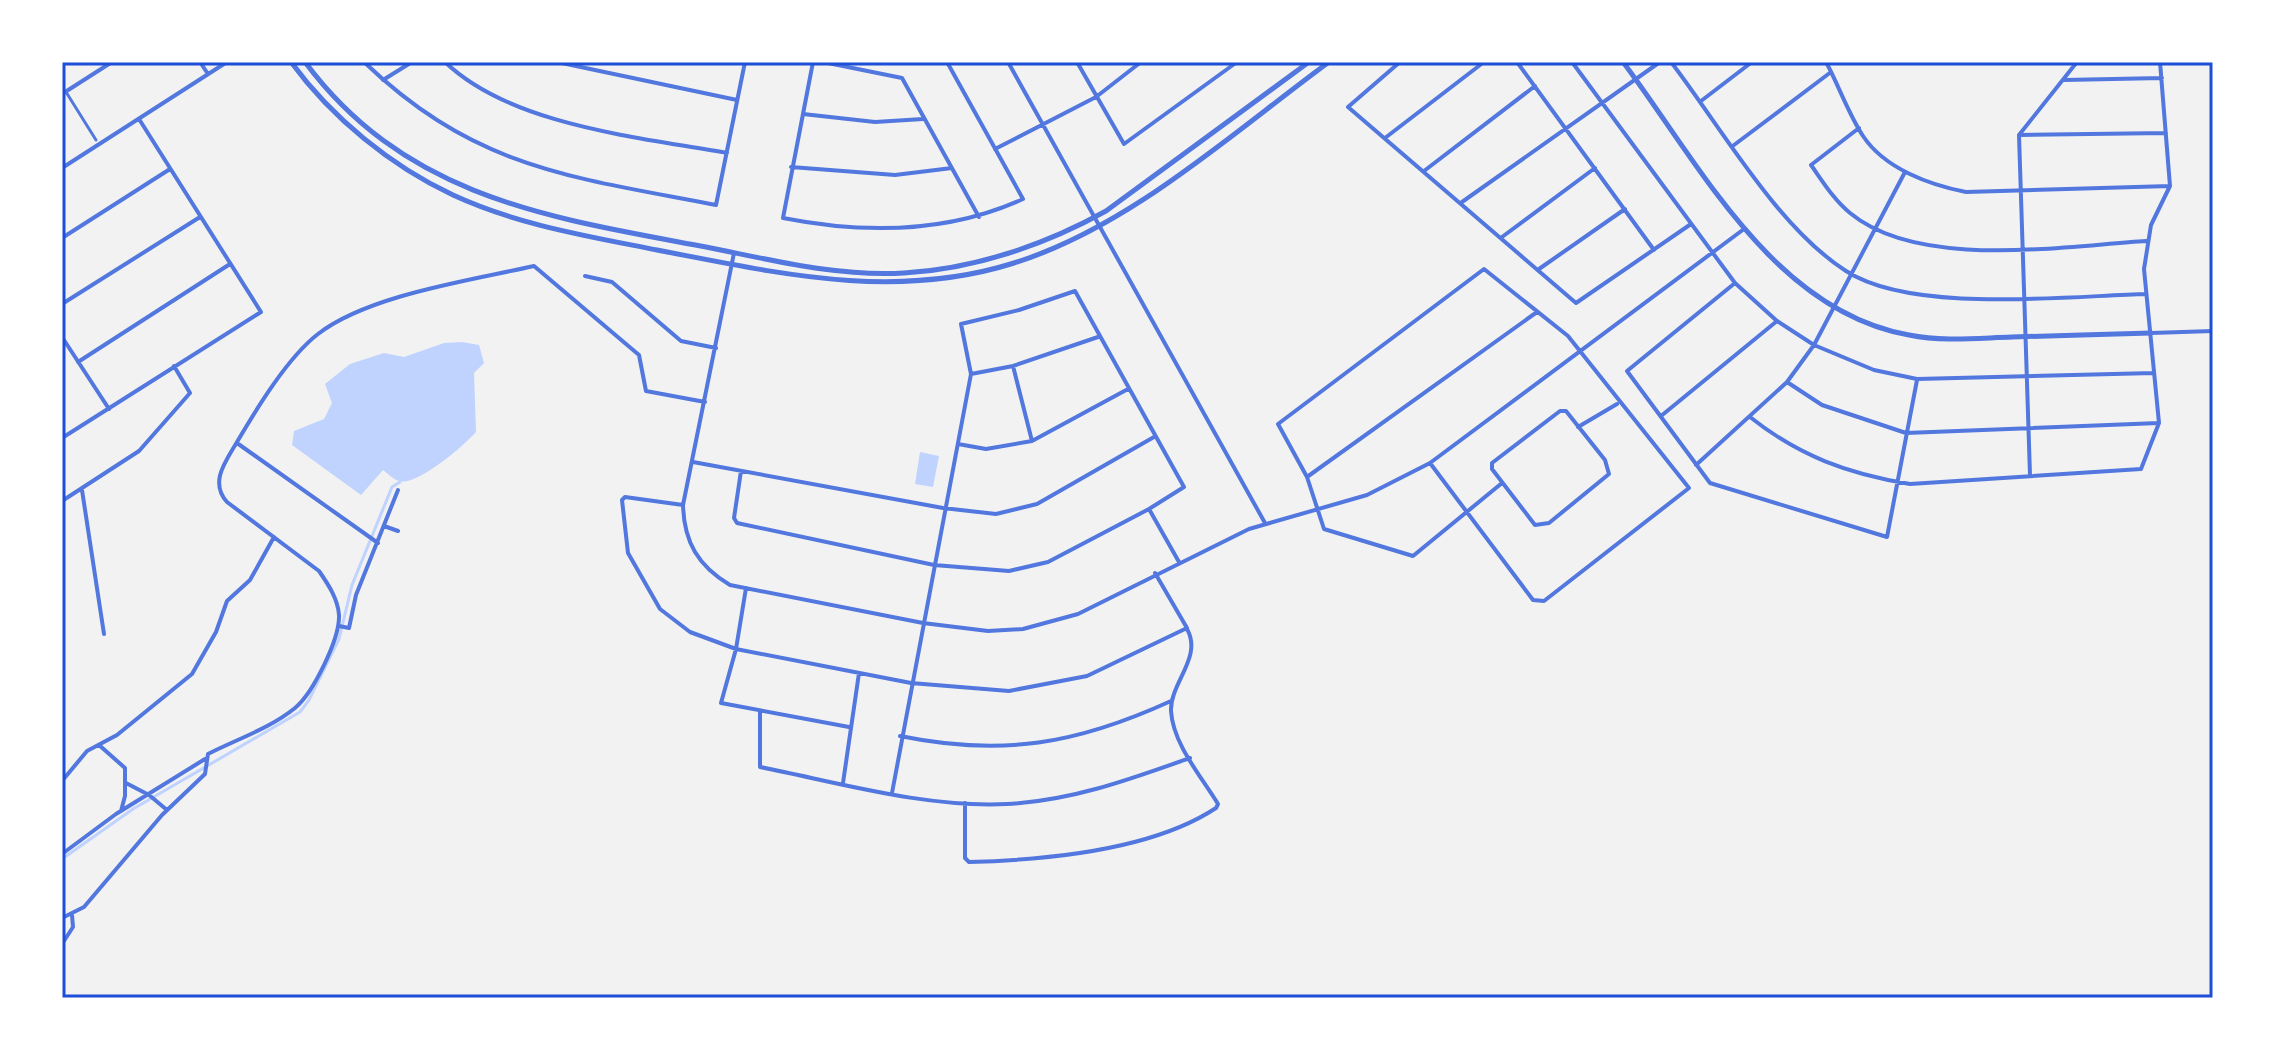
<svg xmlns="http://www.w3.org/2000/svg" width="2275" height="1060" font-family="'Noto Serif',serif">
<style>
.water{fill:#bfd3fe}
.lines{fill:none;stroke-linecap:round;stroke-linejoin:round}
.stream{stroke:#bfd3fe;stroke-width:3}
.pedestrian{stroke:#5277de;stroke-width:3}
.minor{stroke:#5277de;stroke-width:4}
.tertiary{stroke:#5277de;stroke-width:5}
.neatline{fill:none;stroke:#1d4ed8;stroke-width:3}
</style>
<rect width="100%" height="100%" fill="#f2f2f2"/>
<path class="water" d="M462 342 479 345 484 363 474 373 476 432C465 445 416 487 399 481 394 480 387 473 383 470L361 495 292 445 294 431 324 419 332 403 325 384 350 364 384 353 404 357 444 343Z
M920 452 939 456 933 487 915 484Z"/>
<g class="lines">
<path class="stream" d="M62 859 133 809 300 712 309 700 339 639 352 585 392 487 400 482"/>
<path class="pedestrian" d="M66 92 96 140"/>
<path class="minor" d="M200 62 208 74
M364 62C476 169 571 177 716 205L745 62
M445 62C512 126 639 137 727 153
M557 62 737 100
M813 62 783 218C864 234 946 234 1023 199L947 62
M823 62 902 78 979 217
M1008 62 1265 523
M1077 62 1124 144 1237 62
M1400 62 1348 107 1576 303 1691 224
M1517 62 1654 250
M1572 62 1735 283 1777 321 1814 345 1874 370 1917 379 2154 373
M1671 62C1721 127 1777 227 1846 271 1912 314 2067 296 2146 294
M1826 62C1839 86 1848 113 1863 136 1885 169 1930 185 1966 192L2170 186
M383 80 412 62
M2064 80 2162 78
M62 94 112 62
M1701 101 1752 62
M803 114 875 122 923 119
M1859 128 1811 165C1823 182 1834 200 1850 213 1919 270 2062 246 2146 241
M2019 135 2166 133
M1385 138 1484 62
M1734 145 1831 72
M995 149 1096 97 1141 62
M791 167 895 175 952 168
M62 168 227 62
M1424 171 1535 86
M1462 202 1660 62
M1502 237 1595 168
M62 238 170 169
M734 253 683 505C684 542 698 566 730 585L923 623 988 631 1023 629 1078 614 1249 529 1367 495 1430 463 1744 229
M1539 269 1625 209
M585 276 612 282 681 341 716 348
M1735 283 1627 371 1710 483 1887 537 1917 380
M62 304 200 217
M2151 333 2213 331
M62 337 109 409
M78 362 230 264
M1013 366 1032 441
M971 374 1013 366 1098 337
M1787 382 1822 405 1906 433 2159 423
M1560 411H1566L1605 460 1609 474 1549 523 1535 525 1492 469V463Z
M1661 416 1777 321
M1750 417C1799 456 1848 474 1910 484L2141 469 2159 423 2144 269 2151 225 2170 186 2160 62
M1578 427 1617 404
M62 438 261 312 139 119
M237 443 378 543
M958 444 986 449 1032 441 1128 389
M693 462 943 508 996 514 1037 504 1154 437
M1430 463 1533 600 1544 601 1689 488 1568 336 1484 269 1278 424 1307 477 1324 529 1413 556 1502 483
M1696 465 1787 382 1814 345 1905 172
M741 471 734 518 737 523 934 565 1009 571 1048 562 1149 509
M2030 475 2019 135 2077 62
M1307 477 1537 312
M82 490 104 634
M62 501 139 451 190 393 174 366
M683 505 625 497 622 500 628 553 660 609 690 632 736 649 911 683 1009 691 1087 676 1187 628 1155 573
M384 526 398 531
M746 588 736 649 721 703 849 727
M339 626 349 628 356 595 398 490
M760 711V767C840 783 926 808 1007 804 1071 801 1131 779 1190 758
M900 736C1002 757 1077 744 1171 701
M99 745 125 768V796L121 811
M62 781 87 751 117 735 192 674 216 632 227 601 250 580 274 537
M126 783 149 795 167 810
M843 783 859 673
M892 793 971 374 961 324 1019 310 1075 291 1184 487 1149 509 1179 562
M965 803V858L969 862C1045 860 1151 851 1216 808L1218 804C1201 776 1173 744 1171 711 1170 683 1203 657 1187 629
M62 854 116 814 205 759
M62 918 84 907 162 815 205 774 208 754C237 739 269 729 295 708 313 693 340 639 339 615 338 599 328 584 319 571L227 502C209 482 226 461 237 442 257 408 288 357 318 334 368 295 472 280 534 266L639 355 646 391 705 402
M62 944 73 927 72 915"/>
<path class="tertiary" d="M291 62C332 118 391 166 453 195 518 225 587 236 657 250 777 273 894 301 1014 263 1130 227 1232 133 1329 62
M305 62C407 199 552 218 706 247 772 260 837 277 904 273 974 269 1045 245 1106 211L1309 62
M1623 62C1699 163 1773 311 1909 335 1943 342 1978 338 2012 337 2058 336 2105 334 2151 333"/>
</g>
<rect width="2275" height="1060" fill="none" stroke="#ffffff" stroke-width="128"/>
<rect x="64" y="64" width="2147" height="932" class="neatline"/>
</svg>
